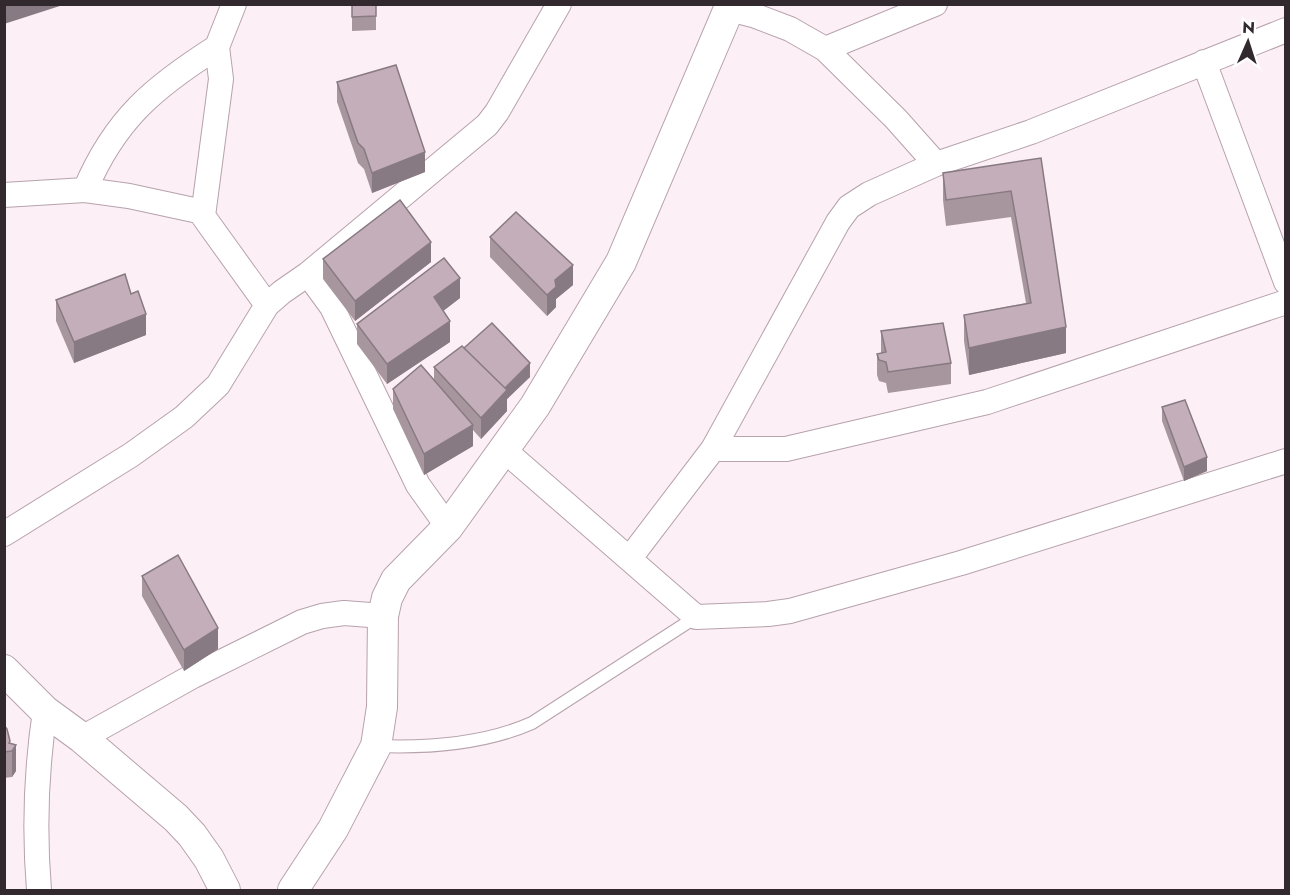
<svg xmlns="http://www.w3.org/2000/svg" width="1290" height="895" font-family="Jost,sans-serif">
<style>
.lines{fill:none;stroke-linecap:round;stroke-linejoin:round}
.service-casing{stroke:#b7a2ad;stroke-width:14}
.minor-casing{stroke:#b7a2ad;stroke-width:26}
.tertiary-casing{stroke:#b7a2ad;stroke-width:32}
.service{stroke:#fff;stroke-width:12}
.minor{stroke:#fff;stroke-width:24}
.tertiary{stroke:#fff;stroke-width:30}
.wall{fill:#a8969f}
.shaded-wall{fill:#887a82}
.building{fill:#c3aeb9;stroke:#887a82;stroke-width:1.5}
</style>
<rect width="100%" height="100%" fill="#fceff5"/>
<g class="lines">
<defs>
<path id="service" d="M377 746C429 748 484 744 532 723L696 617"/>
<path id="minor" d="M234 4 217 47 221 79 203 216 267 305
M729 9 756 16 790 29 825 49 896 119 936 164
M825 49 935 4
M1204 62 1286 282
M85 190C115 119 154 87 217 47
M4 195 85 190 129 196 203 212
M308 274 332 307 418 485 448 527
M713 449H786L987 402 1286 302
M504 450 696 617 768 614 790 611 961 563 1286 461
M4 534 131 455 184 417 218 385 267 305 282 292 308 274 487 125 497 112 559 4
M630 558 713 449 838 222 849 207 869 194 936 164 1031 132 1286 30
M82 738 193 676 302 622 322 616 344 613 383 616
M39 890C34 830 36 771 45 711"/>
<path id="tertiary" d="M4 670 45 711 82 738 176 818 192 835 209 859 225 890
M293 890 333 829 376 746 382 707 383 616 387 598 396 580 448 527 535 406 621 262 731 4"/>
</defs>
<use href="#service" class="service-casing"/>
<use href="#minor" class="minor-casing"/>
<use href="#tertiary" class="tertiary-casing"/>
<use href="#service" class="service"/>
<use href="#minor" class="minor"/>
<use href="#tertiary" class="tertiary"/>
</g>
<path class="wall" d="M352 4H376V30L352 31Z
M337 82 425 172 372 193 364 169 358 163 337 102Z
M1041 158 1066 353 969 375 964 341V315L1026 303 1011 217 946 226 943 200V173Z
M490 237 573 285 556 299V307L547 316 490 257Z
M323 259 431 262 355 321 323 279Z
M131 294 146 335 74 363 56 321V300Z
M460 298 443 311 450 342 387 384 357 344V324Z
M881 331 951 363V384L888 393 886 383 879 381 877 375V354L881 353Z
M464 348 530 377 507 399V411L481 439 473 430V446L424 475 393 409V389L434 380V367Z
M1162 407 1207 471 1184 481 1162 421Z
M142 576 218 649 184 671 142 596Z
M4 725 10 744 16 771 12 777 4 778Z"/>
<path class="shaded-wall" d="M4 4H66L4 24Z
M425 152V172L372 193V173Z
M431 242V262L355 321V301Z
M573 265V285L556 299V307L547 316V295L555 280Z
M460 278V298L434 318V297Z
M146 314V335L74 363V342Z
M450 321V342L387 384V364Z
M1066 327V353L969 375V348Z
M530 363V377L507 399V411L481 439V418L503 390Z
M473 425V446L424 475V454Z
M1207 457V471L1184 481V467Z
M218 628V649L184 671V650Z
M16 745V771L12 777V751Z"/>
<path class="building" d="M352 4H376V16L352 17Z
M396 65 425 152 372 173 364 149 358 143 337 82Z
M1041 158 1066 327 969 348 964 315 1031 303 1011 191 946 200 943 173Z
M400 200 431 242 355 301 323 259Z
M516 212 573 265 555 280 556 287 547 295 490 237Z
M444 258 460 278 434 297 450 321 387 364 357 324Z
M125 274 131 294 138 291 146 314 74 342 56 300Z
M492 323 530 363 505 388 464 348Z
M943 323 951 363 888 372 886 362 879 360 877 354 886 352 881 331Z
M462 346 507 390 481 418 434 367Z
M421 365 473 425 424 454 393 389Z
M1185 400 1207 457 1184 467 1162 407Z
M178 555 218 628 184 650 142 576Z
M4 725 7 729 10 741 9 743 16 745 12 751 4 752Z"/>
<rect width="1290" height="895" fill="none" stroke="#31292d" stroke-width="12"/>
<g transform="translate(1248 42) rotate(3)" stroke="#ffffff" stroke-width="4.5" paint-order="stroke">
<path d="M0-4.5L10 22L0 15L-10 22Z" fill="#31292d"/>
<text y="-9" font-size="16" font-weight="bold" text-anchor="middle" fill="#31292d">N</text>
</g>
</svg>
